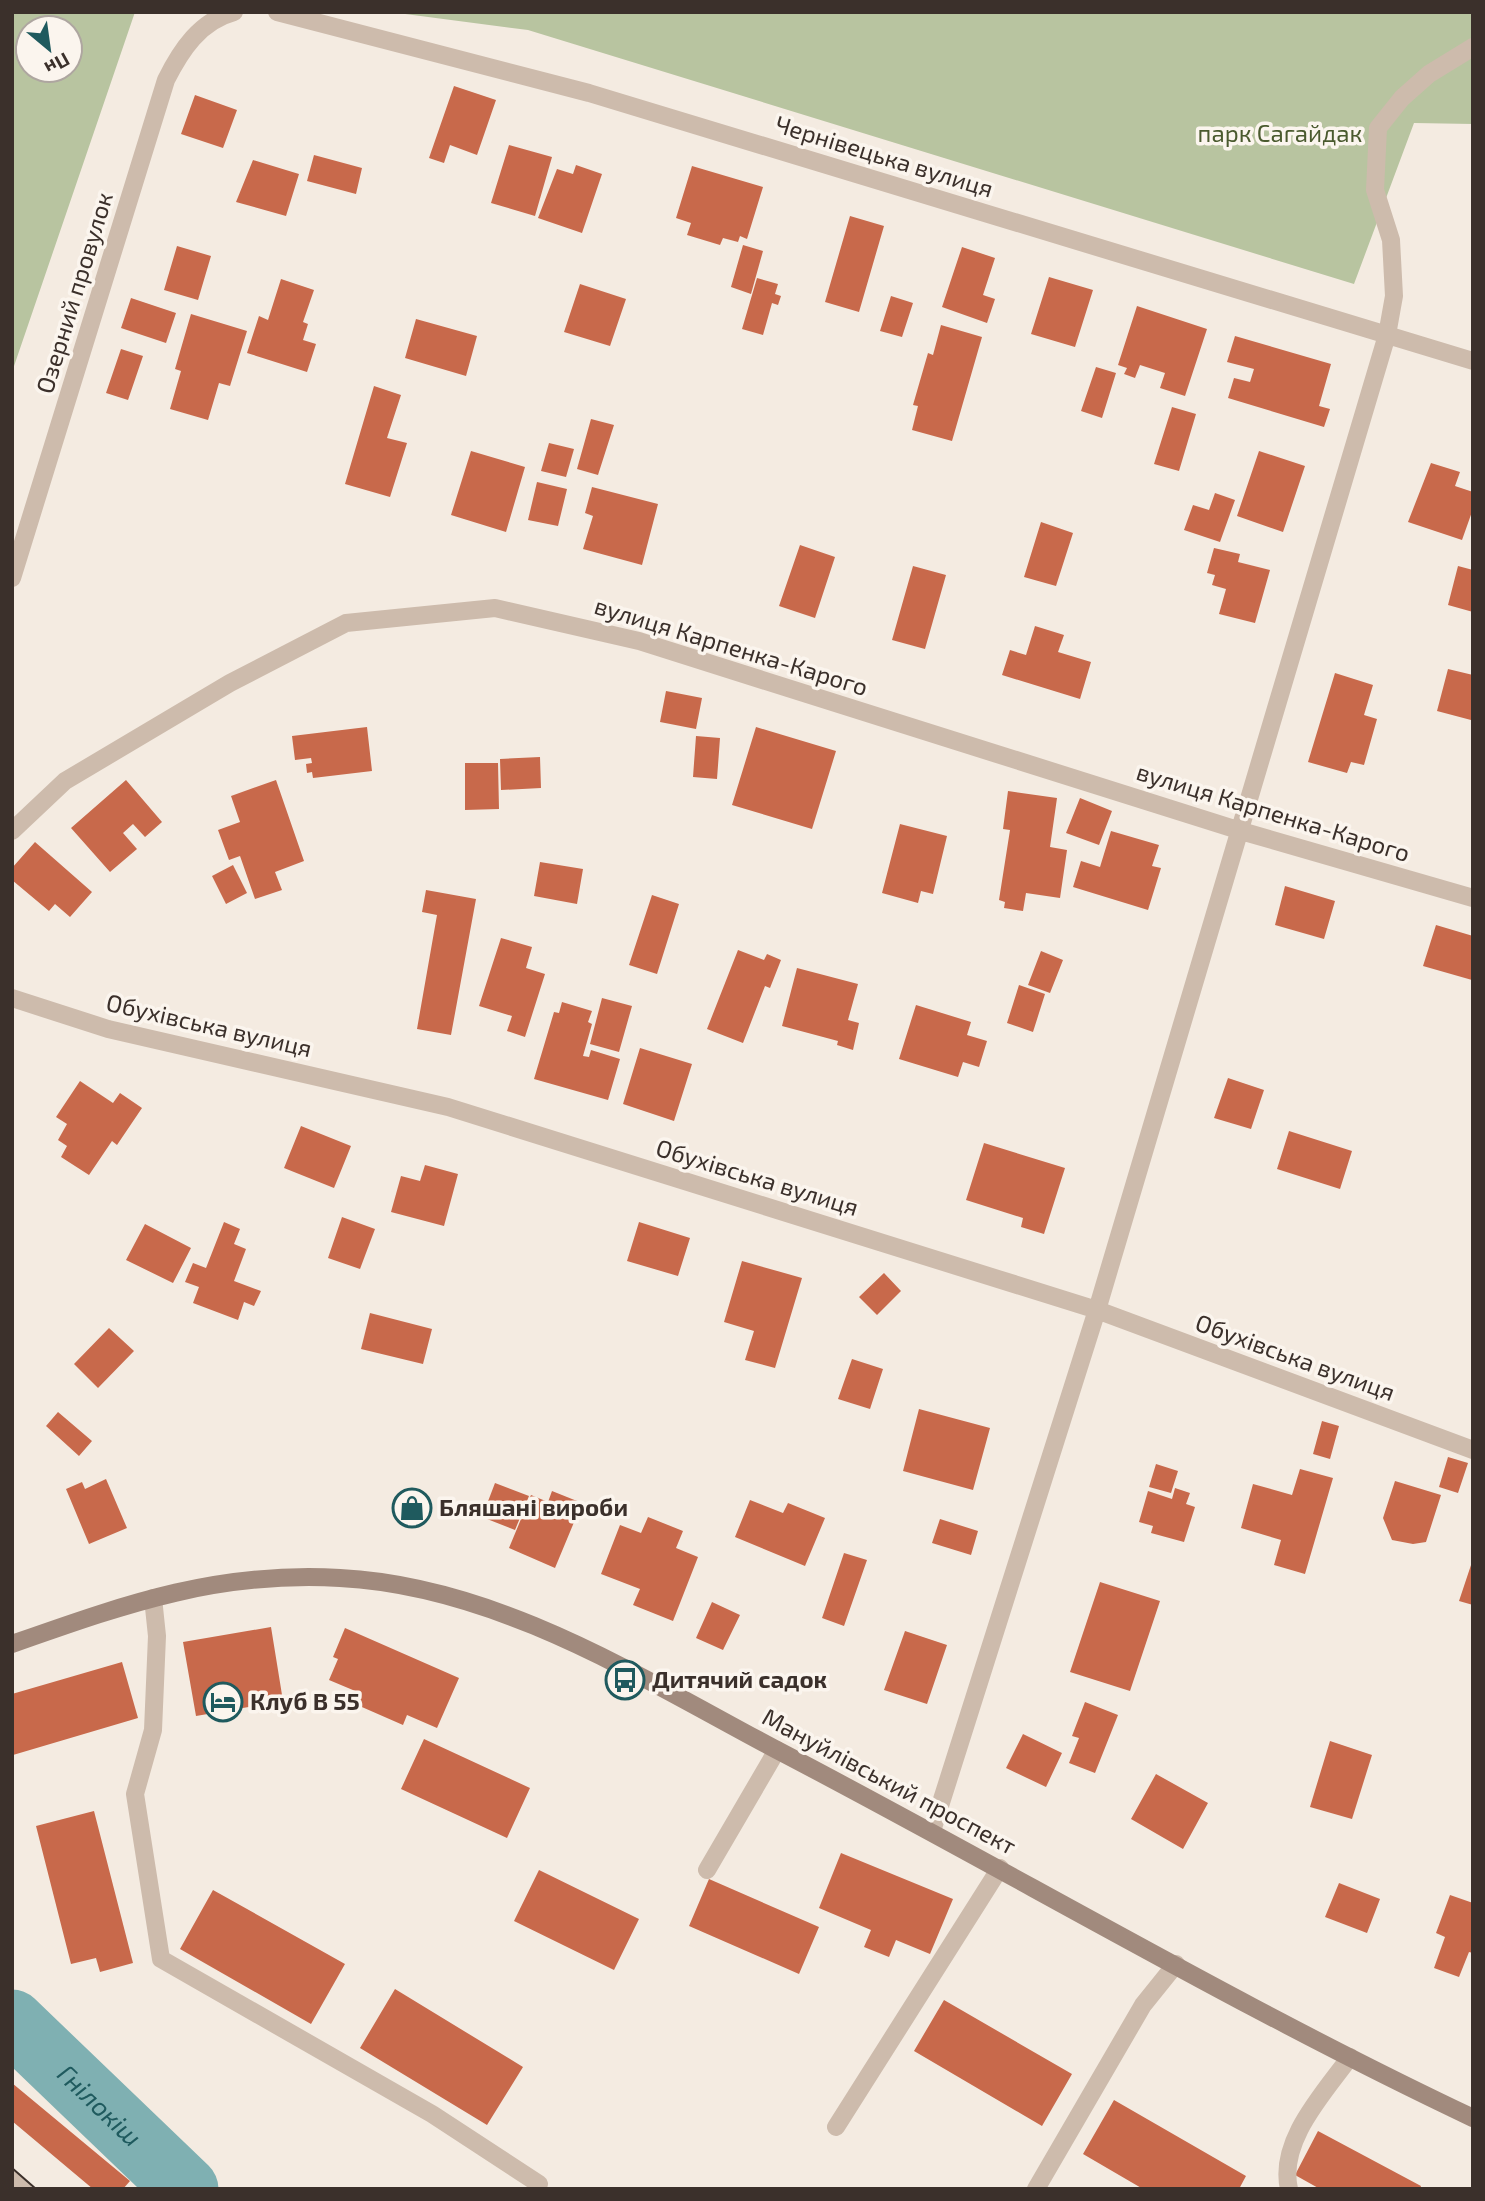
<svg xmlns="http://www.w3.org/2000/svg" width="1485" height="2201" font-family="'Exo 2',sans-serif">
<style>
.green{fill:#b8c4a0;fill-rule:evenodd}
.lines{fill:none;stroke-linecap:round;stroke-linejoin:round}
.river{stroke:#7fb0b2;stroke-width:65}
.building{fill:#c8694b}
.service{stroke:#cdbbac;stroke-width:18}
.minor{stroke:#cdbbac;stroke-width:18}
.secondary{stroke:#a18a7d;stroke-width:18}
.tram{stroke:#3b302b;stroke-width:2}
.labels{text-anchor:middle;stroke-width:7;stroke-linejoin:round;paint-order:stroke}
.park-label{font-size:24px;fill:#4a5a2e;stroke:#fbf5ee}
.street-label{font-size:24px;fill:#3b302b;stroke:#fbf5ee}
.poi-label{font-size:24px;font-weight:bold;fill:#3b302b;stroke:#fbf5ee;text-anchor:start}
.water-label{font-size:26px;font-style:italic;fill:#1f5a5e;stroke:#fbf5ee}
</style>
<rect width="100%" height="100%" fill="#f4ebe1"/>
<path class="green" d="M12 12H135L12 372ZM28 28H70V70H28Z
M390 12H1473V124L1414 123 1354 284 528 30Z"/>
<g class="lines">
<path class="river" id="s1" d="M12 2022 186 2189"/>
</g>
<path class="building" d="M454 86 496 100 477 155 450 145 444 163 429 158Z
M195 95 237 110 223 148 181 134Z
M509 145 552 157 535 216 491 203Z
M314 155 362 168 356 194 307 181Z
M253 160 299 174 286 216 236 202Z
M576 165 602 174 582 233 538 218 557 169 573 174Z
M692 166 763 187 747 239 740 236 738 242 723 238 720 245 687 235 691 223 676 218Z
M850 216 884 226 859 312 825 302Z
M743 245 763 251 751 294 731 287Z
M177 246 211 256 198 300 164 290Z
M962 247 995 258 983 295 995 299 987 323 942 307Z
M1049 277 1093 290 1075 347 1031 334Z
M757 278 778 284 775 294 781 296 778 305 772 303 763 335 742 329Z
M281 279 314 290 303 322 308 324 303 340 316 344 307 372 247 353 259 316 268 320Z
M580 284 626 299 610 346 564 332Z
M891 296 913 303 902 337 880 331Z
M131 298 176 313 166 343 121 328Z
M1137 306 1207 329 1185 396 1160 388 1165 373 1140 365 1135 378 1124 374 1127 368 1118 365Z
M191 314 247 331 230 386 219 383 208 420 170 409 181 371 175 369Z
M416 319 477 336 466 376 405 358Z
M941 325 982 337 952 441 912 430 918 406 913 405 928 353 933 355Z
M1235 336 1331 364 1319 406 1330 409 1324 427 1228 398 1234 378 1250 382 1254 369 1227 362Z
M121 349 143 356 128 400 106 393Z
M1096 367 1116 373 1102 418 1081 411Z
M374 386 401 395 387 438 407 443 390 497 345 484Z
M1172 407 1196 414 1179 471 1154 464Z
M591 419 614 425 598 475 577 469Z
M549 443 574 449 566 477 541 471Z
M471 451 525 467 506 532 451 515Z
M1259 451 1305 466 1283 532 1237 516Z
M1431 463 1460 472 1455 486 1473 492V509L1462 540 1408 522Z
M537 482 567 489 558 526 528 520Z
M592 487 658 504 642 565 583 549 593 516 585 513Z
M1215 493 1235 500 1220 542 1184 530 1193 505 1209 510Z
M1041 522 1073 533 1056 586 1024 577Z
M800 545 835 557 815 618 779 606Z
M1214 548 1240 554 1238 562 1270 570 1255 623 1219 614 1226 589 1212 585 1215 575 1207 573Z
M913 566 946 575 925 649 892 640Z
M1458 566 1473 570V612L1448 605Z
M1035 626 1064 635 1058 652 1091 662 1080 699 1002 675 1010 650 1026 655Z
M1448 669 1473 675 1471 720 1437 711Z
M1335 673 1373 685 1364 715 1377 719 1364 765 1351 762 1347 773 1308 762Z
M666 691 702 698 696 729 660 722Z
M367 727 372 771 313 778 312 772 307 773 306 764 312 763 311 758 295 760 292 736Z
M756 727 836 751 812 829 732 805Z
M696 736 720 738 717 779 693 777Z
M540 757 541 788 501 790 500 759Z
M465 763H498L499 809 465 810Z
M126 780 162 822 145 837 133 824 123 833 137 849 110 872 71 828Z
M276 780 304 861 275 872 282 890 255 899 240 856 229 860 218 830 240 822 231 796Z
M1008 791 1057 798 1050 847 1067 850 1060 898 1026 893 1023 911 1004 908 1005 902 999 900 1010 830 1003 829Z
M1080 798 1112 811 1099 845 1066 833Z
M900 824 947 836 933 894 921 891 918 903 882 893Z
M1111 831 1159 845 1152 866 1161 868 1148 910 1073 887 1081 861 1100 867Z
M35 842 92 892 70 917 55 904 49 911 12 880V868Z
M540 862 583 869 577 904 534 896Z
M233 865 247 893 226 904 212 876Z
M1285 886 1335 901 1324 939 1275 925Z
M426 890 476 899 451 1035 417 1029 437 915 422 912Z
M652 895 679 904 657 974 629 965Z
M1436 925 1473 936 1472 980 1423 966Z
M501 938 532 947 526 968 545 974 525 1037 507 1031 512 1016 479 1006Z
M738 950 764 960 767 954 781 960 770 988 765 986 743 1043 707 1029Z
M1041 951 1063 960 1050 993 1028 985Z
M797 968 858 984 848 1020 859 1023 853 1050 837 1045 838 1041 782 1026Z
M1019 985 1045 994 1033 1032 1007 1023Z
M602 998 632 1006 619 1052 590 1044Z
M562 1002 592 1011 588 1022 592 1024 583 1056 589 1057 591 1050 620 1059 608 1100 534 1079 554 1012 559 1013Z
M916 1005 971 1022 967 1035 987 1041 979 1067 963 1062 958 1077 899 1059Z
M640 1048 692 1064 674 1121 623 1104Z
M1228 1078 1264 1090 1251 1129 1214 1118Z
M80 1081 113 1103 120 1093 142 1108 117 1145 112 1141 89 1175 61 1157 67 1146 58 1140 67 1124 56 1117Z
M301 1126 351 1146 334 1188 284 1168Z
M1289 1131 1352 1151 1340 1189 1277 1169Z
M984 1143 1065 1168 1044 1234 1021 1227 1023 1218 966 1200Z
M425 1165 458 1174 444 1226 391 1212 401 1176 420 1181Z
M342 1217 375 1229 360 1269 328 1258Z
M224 1222 240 1229 234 1244 246 1249 234 1281 261 1291 254 1306 244 1302 238 1320 193 1303 199 1287 185 1282 193 1263 206 1268Z
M639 1222 690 1238 678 1276 627 1261Z
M145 1224 191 1248 173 1283 126 1260Z
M742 1261 802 1278 775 1368 745 1360 754 1331 724 1322Z
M884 1273 901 1291 877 1315 859 1297Z
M370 1313 432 1329 423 1364 361 1349Z
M109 1328 134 1351 98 1388 74 1364Z
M852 1359 883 1369 870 1409 838 1399Z
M919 1409 990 1428 973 1490 903 1471Z
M58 1412 92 1441 79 1456 46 1426Z
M1322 1421 1339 1426 1330 1459 1313 1454Z
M1448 1457 1468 1463 1458 1493 1439 1487Z
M1156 1464 1178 1471 1171 1493 1149 1487Z
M1300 1469 1333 1478 1305 1574 1274 1565 1281 1540 1241 1528 1253 1484 1292 1495Z
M106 1479 127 1528 89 1544 66 1489 82 1482 85 1489Z
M1395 1481 1441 1495 1426 1542 1413 1544 1392 1540 1383 1518Z
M495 1483 529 1496 515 1530 482 1517Z
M1175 1488 1190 1493 1186 1504 1195 1507 1184 1542 1151 1533 1153 1526 1139 1522 1148 1491 1172 1499Z
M552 1491 582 1503 555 1568 509 1548 531 1495 548 1502Z
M400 1496 427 1502 424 1519 396 1514Z
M750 1500 783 1513 788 1503 825 1518 805 1566 735 1537Z
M648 1517 683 1531 676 1548 698 1557 673 1621 633 1605 640 1589 601 1574 620 1525 641 1533Z
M940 1519 978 1531 971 1555 932 1543Z
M844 1553 867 1560 844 1626 822 1618Z
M1473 1559V1605L1459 1601Z
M1100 1582 1160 1601 1130 1691 1070 1672Z
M712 1602 740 1615 723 1650 696 1638Z
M271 1627 283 1701 196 1716 183 1642Z
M345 1628 459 1678 437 1728 407 1715 403 1725 355 1704 360 1693 329 1680 338 1659 333 1657Z
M905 1631 947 1645 927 1704 884 1690Z
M122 1662 138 1718 13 1755 12 1694Z
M1085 1702 1118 1715 1095 1773 1069 1763 1079 1738 1072 1736Z
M1023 1734 1062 1753 1046 1787 1006 1768Z
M424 1739 530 1788 507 1838 401 1789Z
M1330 1741 1372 1755 1352 1819 1310 1807Z
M1156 1774 1208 1803 1183 1849 1131 1819Z
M94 1811 133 1963 100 1972 96 1958 71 1964 36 1826Z
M841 1853 953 1899 930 1954 896 1940 889 1957 864 1947 871 1930 819 1908Z
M539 1870 639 1919 614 1970 514 1921Z
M709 1879 819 1927 799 1974 689 1926Z
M1339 1883 1380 1899 1367 1933 1325 1917Z
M213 1890 345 1964 311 2024 180 1949Z
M1450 1895 1473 1903V1953L1469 1952 1459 1977 1434 1968 1445 1937 1436 1933Z
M395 1989 523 2067 487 2125 360 2048Z
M944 2000 1072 2074 1042 2126 914 2051Z
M12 2083 130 2181 123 2189H93L12 2121Z
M1114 2100 1246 2176 1239 2189H1143L1083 2154Z
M1318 2131 1421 2186 1420 2189H1320L1295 2175Z"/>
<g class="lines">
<path class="service" d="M153 1598 157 1636 153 1730 135 1794 161 1959 432 2114 539 2184
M707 1870 777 1750
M836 2127 1000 1868
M1036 2189 1143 2005 1176 1964
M1289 2189C1278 2141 1324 2093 1350 2057"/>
<path class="minor" d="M277 12 589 93 1473 361
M12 578 166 80C181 50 200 21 234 12
M12 831 65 781 230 683 346 623 495 608 639 641 1241 831 1473 898
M12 998 108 1029 448 1107 1097 1310 1473 1450
M932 1831 1097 1310 1387 335 1394 296 1391 240 1375 190 1378 128 1402 98 1429 74 1473 47
M12 2179 23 2189"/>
<path class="secondary" d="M12 1644C126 1604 217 1571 340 1578 498 1586 641 1678 777 1750 1009 1871 1236 2006 1473 2118"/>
<path class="tram" d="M12 2168 36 2189"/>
</g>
<defs>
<symbol id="shop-ring" viewBox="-11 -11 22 22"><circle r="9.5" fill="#fbf5ee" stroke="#1f5a5e" stroke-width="1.5"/><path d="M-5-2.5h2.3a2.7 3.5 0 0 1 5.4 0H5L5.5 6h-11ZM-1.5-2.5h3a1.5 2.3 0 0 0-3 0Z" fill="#1f5a5e"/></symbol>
<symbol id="bus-ring" viewBox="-11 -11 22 22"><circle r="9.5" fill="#fbf5ee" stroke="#1f5a5e" stroke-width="1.5"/><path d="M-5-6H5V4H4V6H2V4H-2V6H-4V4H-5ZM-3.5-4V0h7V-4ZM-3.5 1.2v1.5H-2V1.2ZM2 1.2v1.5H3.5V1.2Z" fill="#1f5a5e"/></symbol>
<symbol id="hotel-ring" viewBox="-11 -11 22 22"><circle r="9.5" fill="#fbf5ee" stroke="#1f5a5e" stroke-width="1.5"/><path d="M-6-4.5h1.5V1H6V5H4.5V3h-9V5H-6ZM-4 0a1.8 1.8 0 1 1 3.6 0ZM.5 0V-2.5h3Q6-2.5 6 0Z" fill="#1f5a5e"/></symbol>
</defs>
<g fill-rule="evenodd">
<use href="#shop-ring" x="390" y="1486" width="44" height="44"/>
<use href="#bus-ring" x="603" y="1658" width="44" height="44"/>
<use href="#hotel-ring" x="201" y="1680" width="44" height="44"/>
</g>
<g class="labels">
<g class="park-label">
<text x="1280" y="142">парк Сагайдак</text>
</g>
<g class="street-label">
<text transform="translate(884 157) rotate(17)" y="8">Чернівецька вулиця</text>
<text transform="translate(75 293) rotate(-73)" y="8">Озерний провулок</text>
<text transform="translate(731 647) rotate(17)" y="8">вулиця Карпенка-Карого</text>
<text transform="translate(1273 813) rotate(17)" y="8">вулиця Карпенка-Карого</text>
<text transform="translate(209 1026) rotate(13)" y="8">Обухівська вулиця</text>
<text transform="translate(757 1178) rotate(17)" y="8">Обухівська вулиця</text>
<text transform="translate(1295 1358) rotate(20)" y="8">Обухівська вулиця</text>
<text transform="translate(889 1782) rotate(28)" y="8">Мануйлівський проспект</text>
</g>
<g class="poi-label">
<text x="439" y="1516">Бляшані вироби</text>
<text x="652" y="1688">Дитячий садок</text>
<text x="250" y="1710">Клуб В 55</text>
</g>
<g class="water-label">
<text dy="9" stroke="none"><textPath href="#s1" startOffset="121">Гнілокіш</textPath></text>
</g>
</g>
<rect width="1485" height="2201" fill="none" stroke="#3b302b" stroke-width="28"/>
<g transform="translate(49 49) rotate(151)"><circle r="33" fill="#fbf5ee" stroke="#aea6a0" stroke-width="2"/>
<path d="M0-5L12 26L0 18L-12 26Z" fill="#1f5a5e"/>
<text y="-10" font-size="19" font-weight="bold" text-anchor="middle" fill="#3b302b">Пн</text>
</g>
</svg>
